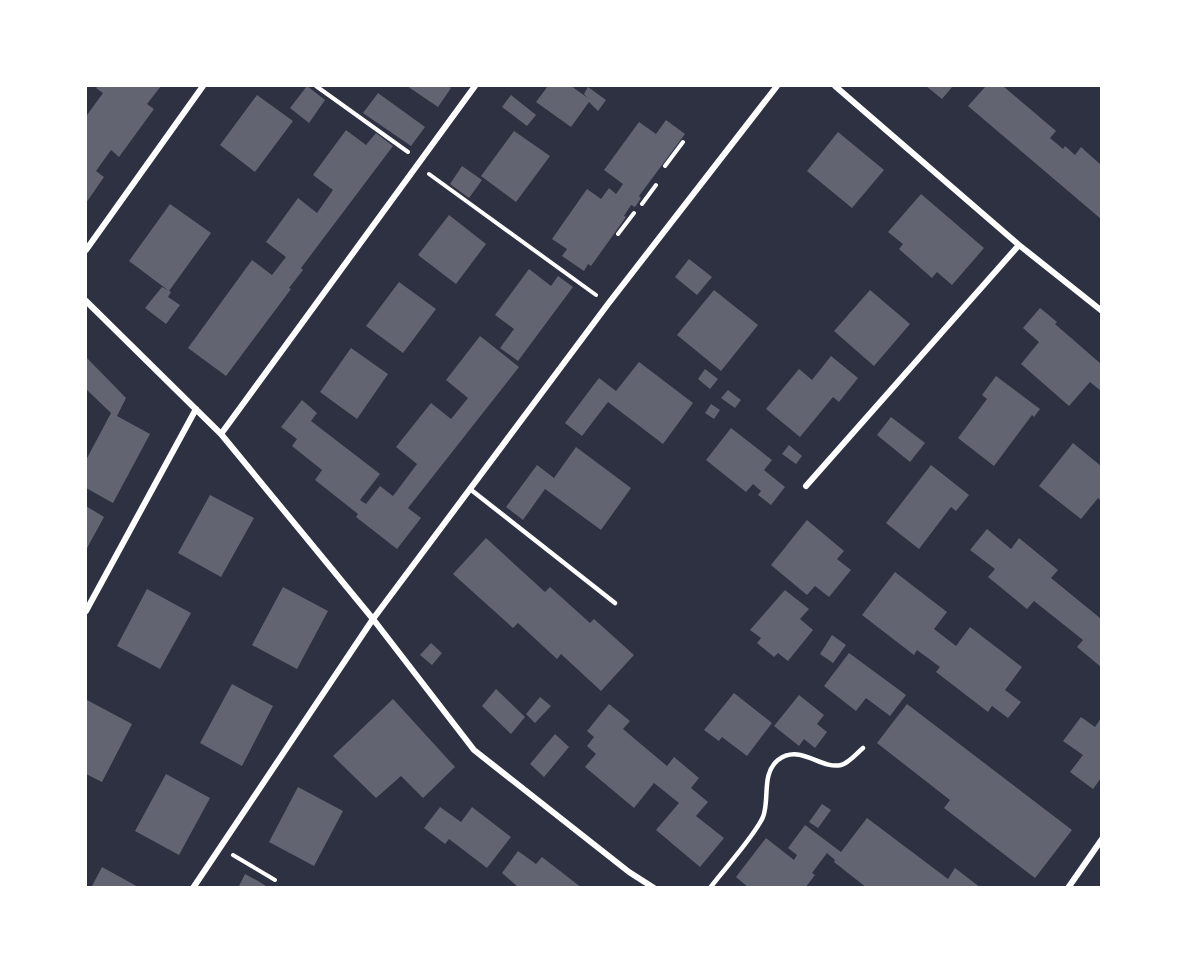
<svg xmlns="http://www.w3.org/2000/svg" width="1187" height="973" font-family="Inter,sans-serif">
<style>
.building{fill:#626471}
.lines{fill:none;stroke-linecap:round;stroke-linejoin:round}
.path{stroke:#fff;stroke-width:4}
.service{stroke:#fff;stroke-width:4.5}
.minor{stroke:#fff;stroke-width:6}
</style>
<rect width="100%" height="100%" fill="#2d3142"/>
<path class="building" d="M98 86H161L147 104 154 109 119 157 111 150 96 171 104 177 86 203V114L87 115 103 93 96 88Z
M307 86 325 100 309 123 290 108Z
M407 86H448L451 88 438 107Z
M548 86H571L588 98 584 94 588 87 606 100 598 111 589 102 571 127 536 102Z
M926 86H953L942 99Z
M986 86H1003L1056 131 1050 138 1063 149 1065 146 1075 155 1081 147 1101 165V219L968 106Z
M378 93 425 127 411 146 363 113Z
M257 95 293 121 255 172 220 145Z
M511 95 536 115 527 126 502 107Z
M666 120 685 134 639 196 641 198 635 207 631 205 624 216 626 217 591 266 588 264 584 271 562 256 567 249 552 239 587 189 601 199 609 188 616 194 623 184 604 170 639 122 656 134Z
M346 130 366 145 376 133 393 146 301 268 303 270 289 288 291 289 226 376 188 348 252 260 272 275 286 257 266 242 298 198 317 213 333 190 313 175Z
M514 131 550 156 516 202 481 176Z
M838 132 884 170 852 208 807 171Z
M462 166 482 180 469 198 450 184Z
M921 194 984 248 952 285 937 272 932 278 899 249 903 244 888 232Z
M170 204 211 233 169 291 129 261Z
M449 215 486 244 456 284 418 255Z
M689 259 712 277 697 295 675 277Z
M529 269 551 286 558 276 573 287 518 361 500 348 514 329 495 315Z
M399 282 436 309 403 353 366 326Z
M162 287 171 292 168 297 180 305 166 324 145 308Z
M714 290 758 325 721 371 677 335Z
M870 290 910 324 874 366 834 331Z
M1040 308 1057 322 1055 324 1101 364V391L1090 382 1069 406 1021 364 1039 342 1023 328Z
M480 336 519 367 408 508 421 518 397 549 356 517 358 514 315 480 322 470 292 446 297 439 281 427 302 400 317 413 311 421 380 474 360 500 366 504 380 486 393 496 417 464 396 447 431 403 451 419 468 398 446 380Z
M351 348 388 374 357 419 320 392Z
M831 356 858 378 839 402 833 397 800 437 766 409 799 369 812 380Z
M86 357 126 398 117 416 150 434 113 503 86 488V460L111 413 86 389Z
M639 362 693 403 663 444 608 402 582 436 565 423 599 378 616 391Z
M705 369 718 379 710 389 698 379Z
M996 376 1040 409 1034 417 1032 415 994 466 958 438 987 399 982 395Z
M728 390 741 400 735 408 721 398Z
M711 404 720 410 714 419 705 413Z
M891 417 925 443 910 462 877 435Z
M731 428 772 460 764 470 785 487 771 505 758 495 761 491 753 484 746 492 706 460Z
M1073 443 1101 466V501L1098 498 1081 519 1039 486Z
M789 445 802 456 796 464 782 454Z
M576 447 631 488 601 530 545 489 523 520 506 507 537 465 554 478Z
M931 465 969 495 956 511 951 507 919 549 886 523Z
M210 495 254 518 221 577 178 553Z
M86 506 104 517 86 550Z
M807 520 844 551 837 559 851 570 829 597 815 586 807 595 771 565Z
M987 529 1011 549 1019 538 1058 570 1051 578 1100 618 1101 616V667L1077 647 1083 640 1034 601 1027 609 988 577 995 569 970 550Z
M486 538 545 592 550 587 590 623 594 619 634 655 601 691 561 654 557 659 518 623 513 628 453 574Z
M895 572 947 612 934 629 956 646 970 627 1022 667 1005 690 1021 702 1008 718 992 706 988 712 936 672 940 667 917 650 914 655 862 615Z
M283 587 328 611 297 669 252 645Z
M147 589 191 613 160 669 117 646Z
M785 590 809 609 800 619 813 630 788 661 778 653 774 657 757 643 761 638 750 630Z
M832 635 846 645 833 663 820 654Z
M431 643 442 653 432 665 420 655Z
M849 653 906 695 890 716 866 698 856 711 824 686Z
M232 684 273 706 242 766 200 743Z
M496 689 525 717 511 734 482 706Z
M734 693 772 723 747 756 722 737 719 741 704 730Z
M799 695 824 715 817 724 827 732 815 748 804 739 799 746 774 726Z
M540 697 551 706 535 723 526 714Z
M393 699 455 767 423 798 401 776 376 798 333 756Z
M87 700 132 724 102 782 86 774Z
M609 704 630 721 623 729 667 766 674 757 699 778 691 788 708 802 696 816 724 838 700 867 656 830 679 803 654 783 634 808 585 767 596 754 587 746 594 737 587 731Z
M907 704 1072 830 1035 878 944 808 950 800 877 743Z
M1081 717 1095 727 1101 718V778L1093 789 1070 772 1083 755 1063 741Z
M555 734 569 747 544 777 530 764Z
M166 774 210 798 179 855 135 831Z
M298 787 343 811 314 866 269 842Z
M822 804 831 810 818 828 809 822Z
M440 807 461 822 472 807 511 837 487 868 449 839 445 844 424 828Z
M867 818 948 879 955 868 981 888H867L834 862 835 860 827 853 812 873 815 875 805 888H749L736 877 766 838 794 860 797 855 788 848 805 825 841 852Z
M518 851 536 864 542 857 582 888H519L502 873Z
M102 867 140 888H91Z
M245 874 258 881 269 888H238Z"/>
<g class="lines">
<path class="path" d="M316 86 408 152
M665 166 683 142
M429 174 596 295
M642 204 656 185
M618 234 634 213
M233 855 275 880"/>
<path class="service" d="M470 489 615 603
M710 888C724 869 754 837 763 817 770 799 761 774 778 760 800 743 821 770 841 765 849 763 856 754 863 748"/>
<path class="minor" d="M835 86 1019 245 1102 311
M86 250 203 86
M86 301 221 434 373 619 474 750 629 872 654 888
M221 434 475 86
M806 486 1019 245
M86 611 196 409
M193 888 373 619 608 304 777 86
M1068 888 1102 839"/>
</g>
<rect width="1187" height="973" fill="none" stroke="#ffffff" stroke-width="174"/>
</svg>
